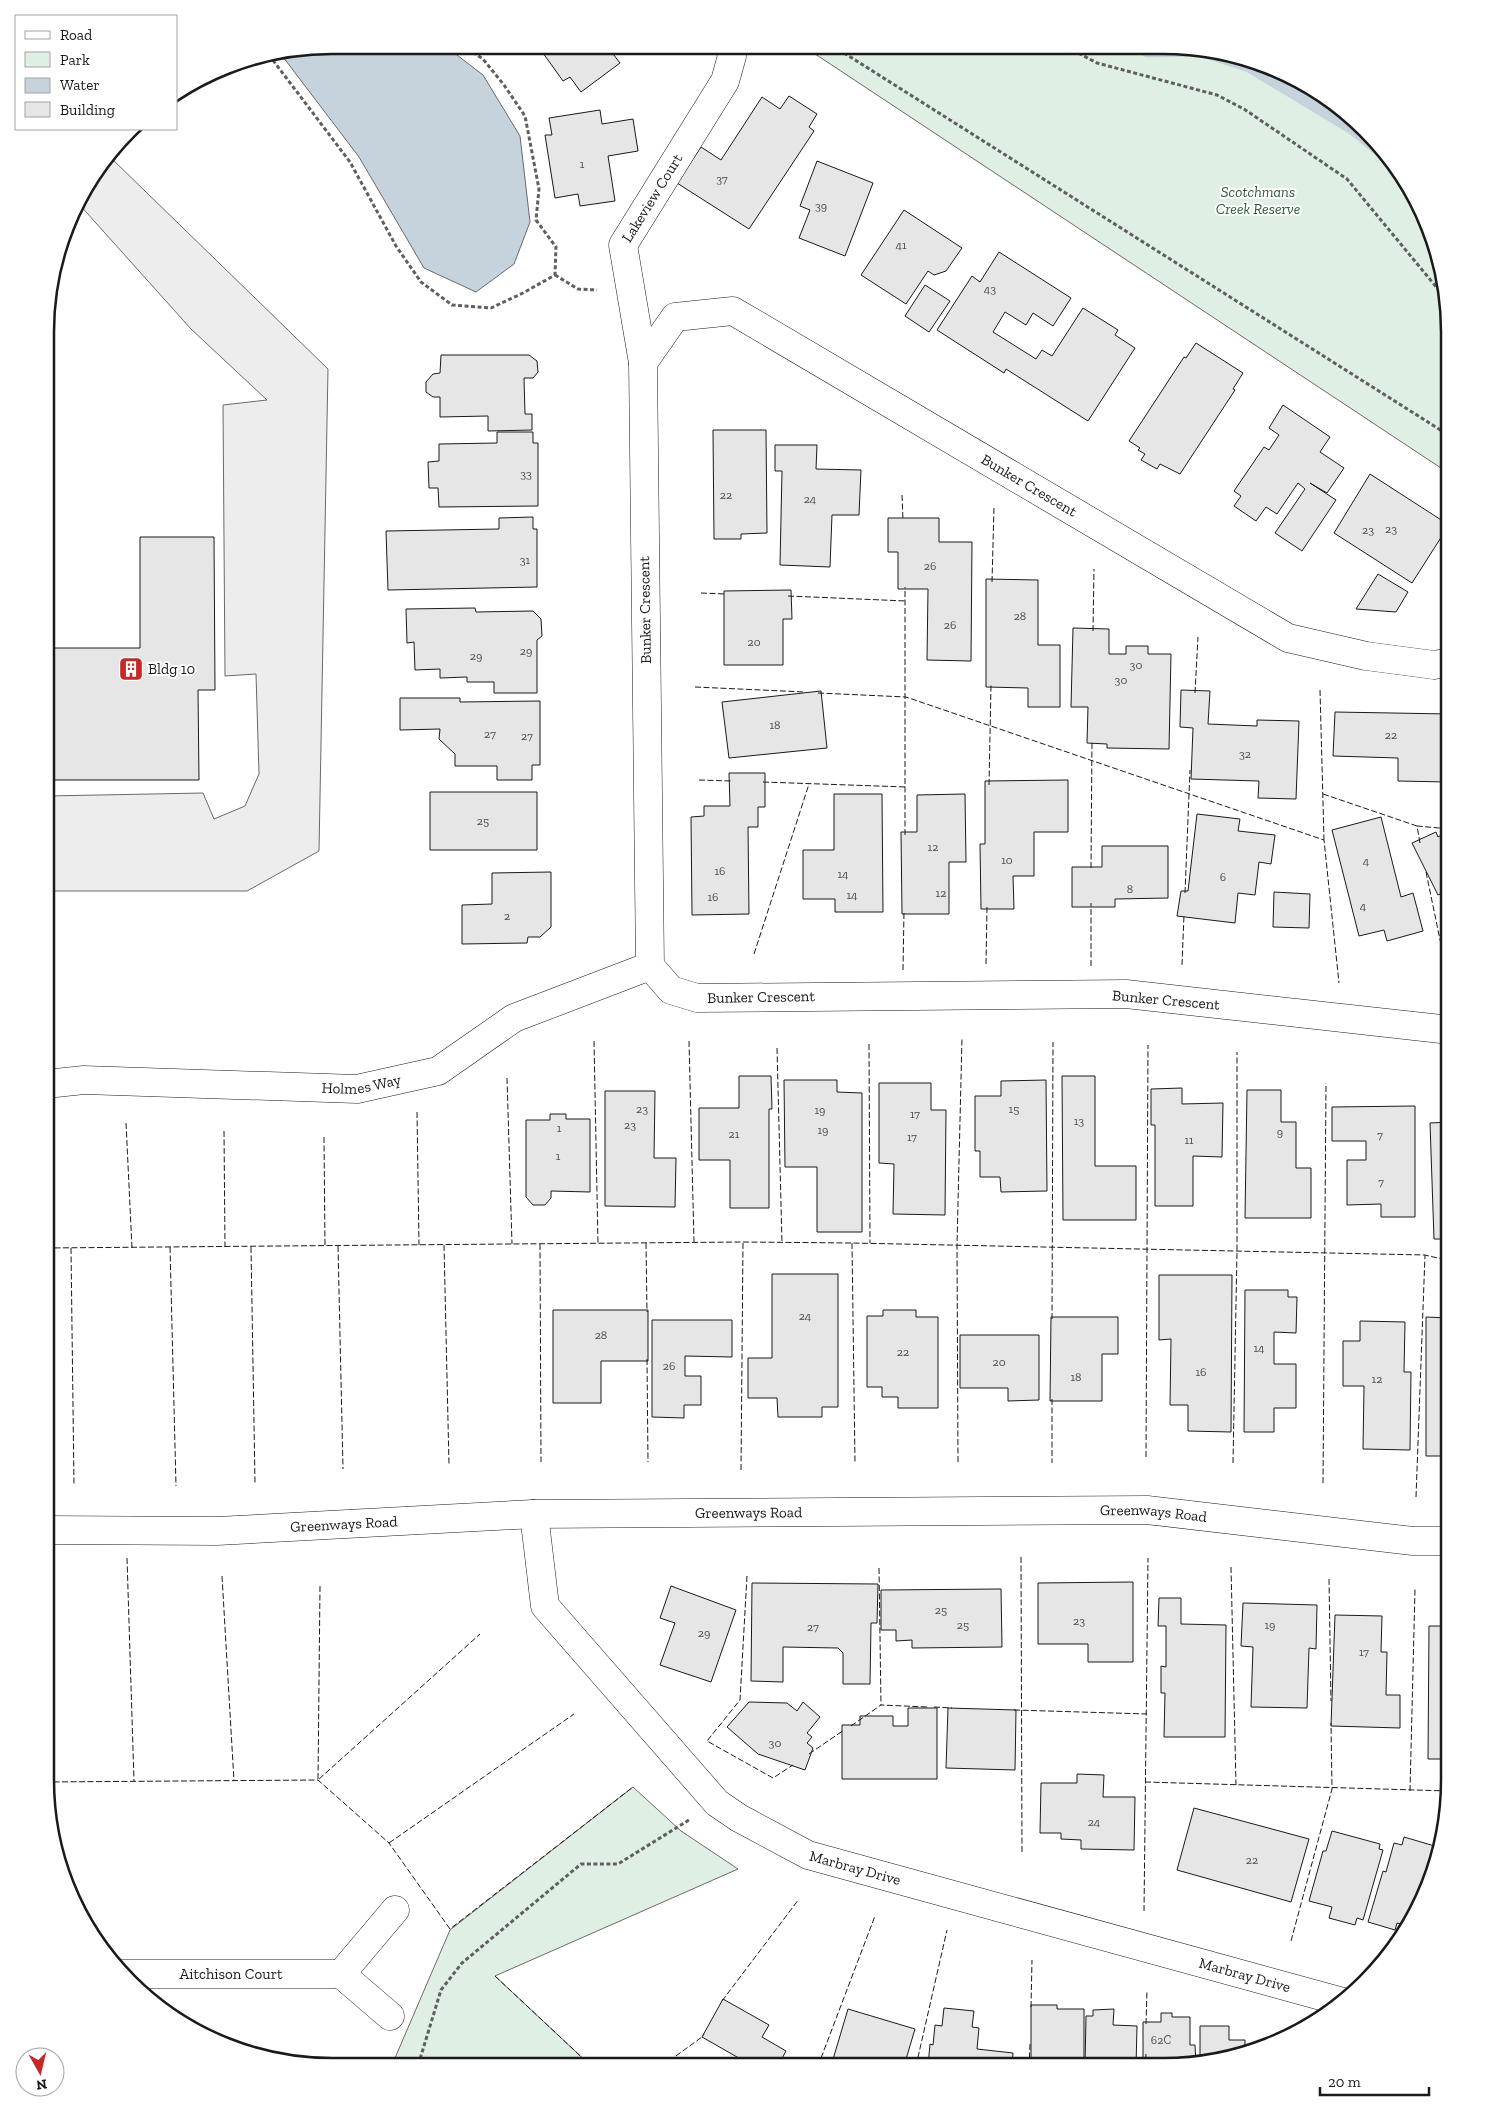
<svg xmlns="http://www.w3.org/2000/svg" width="1495" height="2112" font-family="'Zilla Slab',serif">
<style>
.green{fill:#e0efe3;stroke:#6a6a6a}
.parking{fill:#ededed;stroke:#6a6a6a}
.water{fill:#c6d2dc;stroke:#6a6a6a}
.lines{fill:none;stroke-linecap:round;stroke-linejoin:round}
.stream{stroke:#c6d2dc;stroke-width:11}
.building{fill:#e6e6e6;stroke:#1a1a1a}
.minor-casing{stroke:#1a1a1a;stroke-width:29}
.path{stroke:#5f5f5f;stroke-width:3;stroke-dasharray:4 2.5;stroke-linecap:butt}
.minor{stroke:#fff;stroke-width:28}
.fence{stroke:#1a1a1a;stroke-width:1;stroke-dasharray:6 2.5;stroke-linecap:butt}
.labels{text-anchor:middle;stroke-width:4;stroke-linejoin:round;paint-order:stroke}
.number-label{font-size:12px;fill:#4d4d4d}
.park-label{font-size:15px;font-style:italic;fill:#2b5a34;stroke:#fff}
.street-label{font-size:15px;fill:#1a1a1a;stroke:#fff}
.poi-label{font-size:15px;fill:#1a1a1a;stroke:#fff;text-anchor:start}
.rim{fill:none;stroke:#1a1a1a;stroke-width:2.5}
</style>
<rect width="100%" height="100%" fill="#fff"/>
<path class="green" d="M803 46 1201 47 1273 67 1338 104 1391 157 1421 205 1444 275 1450 331V474Z
M633 1787 681 1831 738 1869 495 1976 590 2065H392L450 1930Z"/>
<path class="parking" d="M109 156 328 369 319 851 247 891H46L47 796 203 793 214 819 245 806 259 774 256 674 225 676 223 405 267 400 191 329 78 203 83 188Z"/>
<path class="water" d="M331 45H444L483 75 520 136 530 222 514 264 476 292 424 268 359 157 280 53Z"/>
<g class="lines">
<path class="stream" d="M1141 47 1147 52 1201 51 1249 67 1352 129 1395 164"/>
</g>
<path class="building" d="M538 46H607L620 63 581 92 570 77 563 81Z
M789 96 817 114 809 127 814 131 749 229 677 183 701 147 721 160 762 97 780 109Z
M600 110 602 124 633 119 638 151 608 156 615 201 580 206 578 194 555 198 545 135H552L549 118Z
M817 161 873 183 845 256 799 238 810 210 800 206Z
M904 210 962 248 946 271 934 275 928 271 906 304 861 275Z
M999 252 1071 298 1053 326 1033 313 1026 325 1005 312 993 332 1036 359 1042 350 1052 356 1083 308 1118 330 1115 335 1135 348 1088 421 1006 369 1004 373 937 330 972 276 980 282Z
M925 285 950 301 929 332 905 316Z
M1196 343 1243 373 1233 389 1235 390 1180 474 1160 464 1157 469 1141 460 1145 454 1138 450 1140 448 1129 441 1184 357 1186 358Z
M441 355H529L537 361 538 372 533 378H524L525 414H532V430L488 431V416L440 417V397H433L426 392V382L433 374 440 373Z
M1283 405 1330 437 1320 452 1344 468 1327 493 1310 483 1336 500 1302 551 1275 533 1305 489 1298 483 1277 514 1266 507 1256 521 1234 506 1241 496 1234 491 1264 447 1269 450 1279 435 1269 428Z
M713 430H766L767 533 741 534V539H714Z
M497 432H533V443H538V506L439 507 438 488H429L428 462 439 461V444L497 443Z
M775 445H817L816 469 861 470 859 515H832L830 567 780 565 782 471H775Z
M1370 474 1449 525 1412 583 1334 533Z
M533 517V529H537V587L388 590 386 531 499 529V518Z
M888 518H939V542H972L971 661 927 660 928 589H898V552H888Z
M140 537H214L215 690H198L199 780H47V648H140Z
M1378 574 1408 592 1396 612 1356 609Z
M986 579 1038 580V645H1060V707H1028V688L986 687Z
M791 590 792 619H783V665H724V591Z
M475 608 476 612 533 611 541 619 542 636 537 640V693H494V682H467V677L440 678V669L415 670 414 642 407 643 406 609Z
M1073 628 1109 629V654H1126V646H1148V654H1171L1169 749 1107 748V744L1087 743 1088 707H1071Z
M1181 690 1210 691 1208 724 1257 726V720L1299 721 1296 799 1258 798 1259 781 1191 779 1193 728 1180 727Z
M821 691 827 748 729 758 722 702Z
M400 698H460V702L540 701V765H532V780H497V766H455V754L439 739 440 729 400 730Z
M1335 712 1449 714 1447 782 1398 781V758L1333 756Z
M729 773H765V807H758V827H748L749 914 692 915 691 817 704 816V806H730Z
M1068 780V832H1034V876H1013L1014 909H981L980 844H985V781Z
M430 792H537V850H430Z
M834 794H882L883 912H835V899H803V850H834Z
M965 794 966 862H949V914H902L901 832H917V795Z
M1197 814 1240 819 1238 831 1275 835 1271 864 1259 862 1255 895 1238 893 1235 923 1177 916 1181 891H1188Z
M1381 817 1401 897 1413 893 1423 931 1387 941 1384 930 1359 936 1332 830Z
M1436 832 1438 837 1445 833 1450 842V899L1446 891 1438 895 1412 843Z
M1102 846H1168V898L1115 899V907H1072V867H1102Z
M551 872V927L540 937H528L527 943 462 944V905L492 904V873Z
M1274 892 1310 894 1309 928 1273 927Z
M739 1076H771L772 1109H769V1208H730V1160H699V1108H739Z
M1062 1076H1095V1166H1136V1220H1063Z
M784 1080H837V1092L862 1093V1232H817V1167H785Z
M1046 1080 1047 1191 1001 1192 1000 1177H980V1151H975V1096H1001V1081Z
M879 1083H931V1110H946L945 1215 893 1214 894 1164 879 1163Z
M1182 1088V1104L1223 1103 1222 1157 1193 1156V1206H1155V1125H1151V1089Z
M1247 1090H1281V1122H1296V1168H1311V1218H1245Z
M605 1091H655L654 1158H676L675 1207 605 1206Z
M1415 1106V1217H1381V1204L1347 1205V1160H1366V1141H1332V1107Z
M550 1114H566V1119H590V1192L551 1191V1198L545 1205H533L526 1197V1120H550Z
M1450 1122V1239H1434L1430 1123Z
M772 1274H838V1407H822V1417H778L777 1398H748V1358H772Z
M1159 1275H1232L1231 1432 1188 1431V1405H1170L1171 1339 1159 1340Z
M1245 1290H1288V1297H1297L1296 1333 1274 1332V1364H1296V1408H1274V1432H1244Z
M553 1310H648V1361H601V1403H553Z
M883 1310H916V1317H938V1408H898V1397H882V1387H867V1316H883Z
M1051 1317H1118V1354H1102V1401H1050Z
M1426 1317 1450 1318V1456H1426Z
M652 1320H732V1357L685 1356V1376H701V1405H684V1418L652 1417Z
M1360 1321 1405 1322 1404 1372H1411L1410 1450 1363 1449 1364 1386H1343V1341H1360Z
M960 1335H1039V1400L1008 1401V1388H960Z
M1133 1582V1662H1088V1644H1038V1583Z
M752 1583 878 1584 877 1623H871L870 1684H843V1653L838 1648 783 1647V1682L751 1681Z
M671 1586 736 1610 711 1682 660 1665 675 1623 660 1618Z
M1001 1589 1002 1647 912 1648V1640L896 1641V1630H881V1590Z
M1159 1598H1181V1624L1226 1625 1225 1737H1164L1165 1693H1161V1666L1166 1667V1626H1158Z
M1243 1603 1317 1605 1316 1649 1309 1648 1307 1708 1251 1707 1253 1647 1241 1646Z
M1335 1615 1382 1616 1381 1652H1387L1386 1695H1400V1728L1331 1726Z
M1429 1626H1449V1759H1428Z
M749 1702 787 1703 797 1711 803 1702 820 1717 807 1733 812 1737 807 1743 813 1748 805 1770 758 1754 727 1727Z
M908 1708H937V1779H842V1725H860V1716H893V1726H908Z
M948 1708 1016 1710 1015 1770 946 1768Z
M1077 1774 1104 1775 1103 1797H1135L1134 1850 1081 1849V1840L1061 1839V1833H1040L1041 1783H1077Z
M1194 1808 1309 1839 1291 1902 1177 1870Z
M1332 1831 1380 1844 1379 1849 1383 1850 1363 1920 1357 1918 1355 1925 1329 1918 1332 1907 1309 1901 1323 1851H1326Z
M1404 1837 1438 1847 1436 1854 1438 1855 1435 1873 1409 1926 1397 1923 1395 1930 1368 1922 1383 1871 1386 1872 1394 1843 1402 1845Z
M723 1999 769 2025 762 2037 786 2051 778 2066H741L744 2061 702 2037Z
M1031 2005H1057V2009H1084V2067H1031Z
M944 2008 974 2011 972 2027 979 2028 977 2049 1013 2053 1012 2067 928 2066 930 2044 933 2045 935 2025 942 2026Z
M848 2009 915 2029 904 2066H831Z
M1114 2009 1113 2025 1137 2026 1136 2067H1085L1086 2016H1093V2010Z
M1161 2013H1172V2017H1190V2045H1195L1196 2064 1148 2067V2058H1143V2022H1161Z
M1200 2026H1229V2040H1245V2053L1220 2061 1200 2063Z
M1258 2042H1277L1258 2048Z"/>
<g class="lines">
<defs>
<g id="minor">
<path id="s1" d="M643 363 623 245 725 81 732 56 729 46"/>
<path id="s2" d="M1450 1030 1126 994 697 998 671 990 650 966 643 363 675 317 733 311 1288 638 1366 656 1434 665 1450 662"/>
<path id="s3" d="M46 1084 84 1080 357 1089 438 1071 514 1018 650 966"/>
<path id="s4" d="M534 1514 545 1606 717 1803 739 1818 808 1855 1343 2002"/>
<path id="s5" d="M45 1530 217 1531 534 1514 1147 1510 1413 1541H1449"/>
<path id="s6" d="M121 1974H341"/>
<path d="M390 2016 341 1974 395 1910"/>
</g>
</defs>
<use href="#minor" class="minor-casing"/>
<path class="path" d="M462 45 483 59 504 85 525 116 539 189 536 220 556 247 555 275
M833 46 1450 436
M1067 47 1097 63 1217 95 1244 109 1347 179 1447 300
M269 55 350 162 396 246 421 282 452 305 491 308 523 293 555 275
M555 275 578 289 597 290
M438 2065 420 2059 441 1990 462 1963 581 1864H618L689 1820"/>
<use href="#minor" class="minor"/>
<path class="fence" d="M902 495 903 520
M992 582 994 507
M701 593 726 594
M788 596 906 601
M1093 631 1094 569
M695 687 805 692
M1320 690 1324 840
M818 693 906 697 1324 840 1339 983
M1195 693 1198 637
M699 780 731 781
M763 782 906 787
M989 785 991 685
M1323 794 1417 826
M905 835V587
M1420 843 1417 826 1450 829
M1091 868 1092 741
M1426 872 1450 988
M1185 893 1190 770
M754 954 809 784
M986 964 987 907
M1182 965 1184 915
M1091 966V903
M903 970 904 912
M594 1041 598 1244
M689 1041 694 1242
M869 1044 870 1243
M777 1048 782 1243
M507 1078 512 1244
M417 1112 419 1245
M126 1123 132 1248
M224 1131 225 1247
M324 1137 325 1246
M646 1243 647 1312
M852 1243 855 1463
M540 1244 541 1462
M444 1245 449 1465
M338 1246 343 1469
M170 1247 176 1486
M251 1247 255 1483
M46 1248 743 1242 852 1243 1425 1255 1450 1261
M71 1248 74 1486
M1052 1319 1053 1042
M647 1359 648 1462
M1052 1399V1463
M1146 1457 1148 1045
M958 1462 957 1245 962 1038
M1233 1463 1237 1251V1052
M741 1470 743 1242
M1323 1483 1326 1083
M1416 1497 1425 1255
M1021 1557 1022 1852
M127 1558 134 1781
M1231 1567 1236 1785
M879 1568 881 1705
M222 1576 234 1781
M747 1576 740 1700 707 1741 773 1778 793 1765
M1329 1579 1331 1701
M320 1586 318 1780 480 1634
M45 1609 53 1782
M934 1707 952 1708
M1014 1710 1147 1714
M851 1726 881 1705 927 1707
M809 1754 844 1730
M45 1782 318 1780 389 1843 450 1929 633 1787
M1145 1782 1449 1791
M1410 1791 1415 1589
M389 1843 574 1714
M1144 1911 1148 1558
M1291 1941 1332 1789 1331 1723
M495 1976 590 2065
M722 2001 799 1899
M1031 2007 1032 1960
M1146 2024 1147 1990
M662 2066 702 2037 704 2034
M818 2066 875 1916
M916 2066 947 1930
M1029 2067 1030 2044
M1145 2067 1146 2054"/>
</g>
<defs>
<symbol id="building-square" viewBox="-11 -11 22 22"><rect x="-9" y="-9" width="18" height="18" rx="4" fill="#c62828" stroke="#fff"/><path d="M-4-6H4V6H1V3H-1V6H-4ZM-2.5-4.3h1.7v1.8h-1.7ZM.8-4.3h1.7v1.8H.8ZM-2.5-1h1.7V.8h-1.7ZM.8-1h1.7V.8H.8Z" fill="#fff"/></symbol>
</defs>
<g fill-rule="evenodd">
<use href="#building-square" x="117" y="655" width="28" height="28"/>
</g>
<g class="labels">
<g class="number-label">
<text x="582" y="168">1</text>
<text x="722" y="183">37</text>
<text x="821" y="210">39</text>
<text x="901" y="249">41</text>
<text x="990" y="293">43</text>
<text x="526" y="478">33</text>
<text x="726" y="499">22</text>
<text x="810" y="503">24</text>
<text x="1391" y="533">23</text>
<text x="1368" y="534">23</text>
<text x="525" y="564">31</text>
<text x="930" y="570">26</text>
<text x="1020" y="620">28</text>
<text x="950" y="629">26</text>
<text x="754" y="646">20</text>
<text x="526" y="655">29</text>
<text x="476" y="660">29</text>
<text x="1136" y="669">30</text>
<text x="1121" y="684">30</text>
<text x="775" y="729">18</text>
<text x="490" y="738">27</text>
<text x="1391" y="739">22</text>
<text x="527" y="740">27</text>
<text x="1245" y="758">32</text>
<text x="483" y="825">25</text>
<text x="933" y="851">12</text>
<text x="1007" y="864">10</text>
<text x="1366" y="865">4</text>
<text x="720" y="875">16</text>
<text x="843" y="878">14</text>
<text x="1223" y="881">6</text>
<text x="1130" y="893">8</text>
<text x="941" y="897">12</text>
<text x="852" y="899">14</text>
<text x="713" y="901">16</text>
<text x="1363" y="910">4</text>
<text x="507" y="920">2</text>
<text x="642" y="1113">23</text>
<text x="1014" y="1113">15</text>
<text x="820" y="1114">19</text>
<text x="915" y="1118">17</text>
<text x="1079" y="1125">13</text>
<text x="630" y="1129">23</text>
<text x="559" y="1132">1</text>
<text x="823" y="1134">19</text>
<text x="1280" y="1136">9</text>
<text x="734" y="1138">21</text>
<text x="1380" y="1139">7</text>
<text x="912" y="1141">17</text>
<text x="1189" y="1144">11</text>
<text x="558" y="1160">1</text>
<text x="1381" y="1186">7</text>
<text x="805" y="1320">24</text>
<text x="601" y="1339">28</text>
<text x="1259" y="1352">14</text>
<text x="903" y="1356">22</text>
<text x="999" y="1366">20</text>
<text x="669" y="1370">26</text>
<text x="1201" y="1376">16</text>
<text x="1076" y="1381">18</text>
<text x="1377" y="1383">12</text>
<text x="941" y="1614">25</text>
<text x="1079" y="1625">23</text>
<text x="963" y="1629">25</text>
<text x="1270" y="1629">19</text>
<text x="813" y="1631">27</text>
<text x="704" y="1637">29</text>
<text x="1364" y="1656">17</text>
<text x="775" y="1747">30</text>
<text x="1094" y="1826">24</text>
<text x="1252" y="1864">22</text>
<text x="1161" y="2044">62C</text>
</g>
<g class="park-label">
<text x="1258" y="197">Scotchmans<tspan x="1258" dy="17">Creek Reserve</tspan></text>
</g>
<g class="street-label">
<text dy="5" stroke="none"><textPath href="#s1" startOffset="175">Lakeview Court</textPath></text>
<text dy="5" stroke="none"><textPath href="#s2" startOffset="1875">Bunker Crescent</textPath></text>
<text transform="translate(645 610) rotate(-91)" y="5">Bunker Crescent</text>
<text transform="translate(761 997) rotate(-1)" y="5">Bunker Crescent</text>
<text transform="translate(1166 1000) rotate(5)" y="5">Bunker Crescent</text>
<text dy="5" stroke="none"><textPath href="#s3" startOffset="316">Holmes Way</textPath></text>
<text dy="5" stroke="none"><textPath href="#s5" startOffset="704">Greenways Road</textPath></text>
<text dy="5" stroke="none"><textPath href="#s5" startOffset="1109">Greenways Road</textPath></text>
<text dy="5" stroke="none"><textPath href="#s5" startOffset="299">Greenways Road</textPath></text>
<text dy="5" stroke="none"><textPath href="#s4" startOffset="508">Marbray Drive</textPath></text>
<text dy="5" stroke="none"><textPath href="#s6" startOffset="110">Aitchison Court</textPath></text>
<text dy="5" stroke="none"><textPath href="#s4" startOffset="912">Marbray Drive</textPath></text>
</g>
<g class="poi-label">
<text x="148" y="674">Bldg 10</text>
</g>
</g>
<path d="M0 0H1495V2112H0ZM332 54H1163A278 278 0 0 1 1441 332V1780A278 278 0 0 1 1163 2058H332A278 278 0 0 1 54 1780V332A278 278 0 0 1 332 54Z" fill="#fff" fill-rule="evenodd"/>
<path class="rim" d="M332 54H1163A278 278 0 0 1 1441 332V1780A278 278 0 0 1 1163 2058H332A278 278 0 0 1 54 1780V332A278 278 0 0 1 332 54Z"/>
<rect x="15" y="15" width="162" height="115" fill="#ffffff" stroke="#a3a3a3"/>
<rect x="25" y="31" width="25" height="8" fill="#ffffff" stroke="#a3a3a3"/>
<text x="60" y="40" font-size="15" fill="#1a1a1a">Road</text>
<rect x="25" y="52" width="25" height="15" fill="#e0efe3" stroke="#a3a3a3"/>
<text x="60" y="65" font-size="15" fill="#1a1a1a">Park</text>
<rect x="25" y="78" width="25" height="15" fill="#c6d2dc" stroke="#a3a3a3"/>
<text x="60" y="90" font-size="15" fill="#1a1a1a">Water</text>
<rect x="25" y="102" width="25" height="15" fill="#e6e6e6" stroke="#a3a3a3"/>
<text x="60" y="115" font-size="15" fill="#1a1a1a">Building</text>
<g transform="translate(40 2072) rotate(172)"><circle r="24" fill="#ffffff" stroke="#a3a3a3"/>
<path d="M0-4L9 19L0 12L-9 19Z" fill="#c62828"/>
<text y="-8" font-size="14" font-weight="bold" text-anchor="middle" fill="#1a1a1a">N</text>
</g>
<path d="M1320 2087v8h109v-8" fill="none" stroke="#1a1a1a" stroke-width="2.5"/>
<text x="1328" y="2087" font-size="15" fill="#1a1a1a" stroke="#ffffff" stroke-width="4" paint-order="stroke">20 m</text>
</svg>
